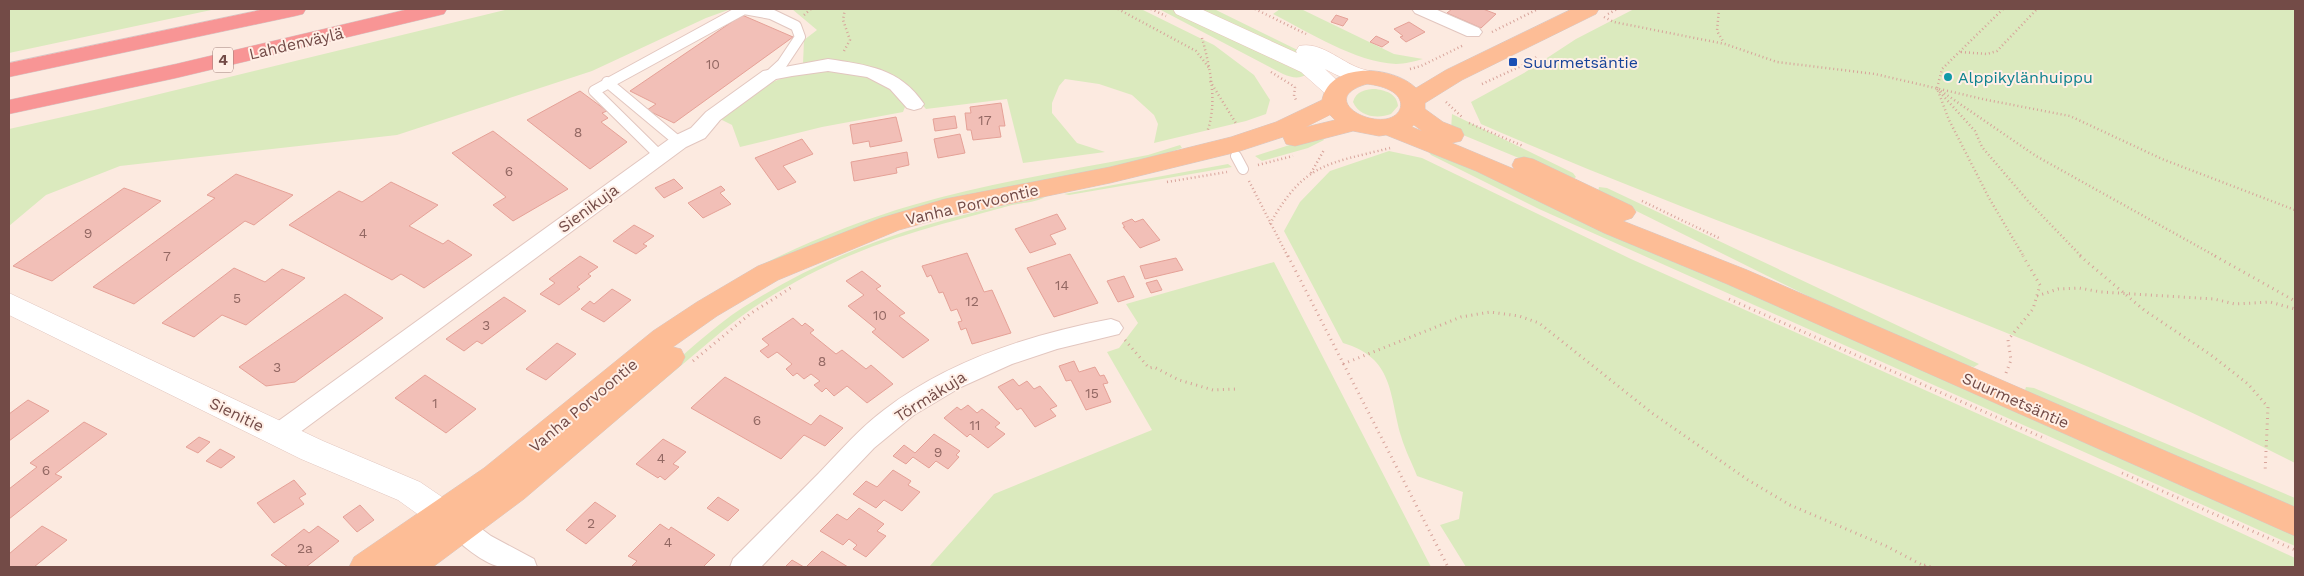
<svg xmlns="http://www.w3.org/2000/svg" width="2304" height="576" font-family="'Work Sans',sans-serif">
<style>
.green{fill:#dbeabe}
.building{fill:#f2bfb7;stroke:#e5a197}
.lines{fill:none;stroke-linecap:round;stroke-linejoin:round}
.service-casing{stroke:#e2c6bf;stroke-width:12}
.minor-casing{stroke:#e2c6bf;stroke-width:2}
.tertiary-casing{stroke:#e2c6bf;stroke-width:1}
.secondary-casing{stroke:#e8c5bc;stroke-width:1}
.primary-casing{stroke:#d5c9c8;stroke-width:1}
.motorway-casing{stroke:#d5c9c8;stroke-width:1}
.path-far1{stroke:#d7a39a;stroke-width:2.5;stroke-dasharray:1 3;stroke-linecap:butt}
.path{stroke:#d7a39a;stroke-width:3;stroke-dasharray:1 4.5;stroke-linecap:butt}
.service{stroke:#fff;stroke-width:10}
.minor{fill:#fff;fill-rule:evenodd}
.tertiary{fill:#fff;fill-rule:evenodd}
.secondary{fill:#fff;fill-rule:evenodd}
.primary{fill:#fdbd96;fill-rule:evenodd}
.motorway{fill:#f89595;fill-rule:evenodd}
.transit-dot{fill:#1a4fb4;stroke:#ffefe6;stroke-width:2}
.culture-dot{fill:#0f9aa8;stroke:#ffefe6;stroke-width:2}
.labels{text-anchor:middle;stroke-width:4;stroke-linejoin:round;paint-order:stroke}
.number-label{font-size:14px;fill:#936863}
.shield{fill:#ffefe6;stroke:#9d7c77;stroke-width:1}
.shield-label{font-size:15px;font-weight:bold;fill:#734b47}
.street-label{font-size:16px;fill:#734b47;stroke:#ffefe6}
.transit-label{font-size:16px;fill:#164399;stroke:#ffefe6;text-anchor:start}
.culture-label{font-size:16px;fill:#0d838f;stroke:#ffefe6;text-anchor:start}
</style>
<rect width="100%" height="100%" fill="#fceae0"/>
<path class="green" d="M9 9H216L9 53Z
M509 9H731L706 18 592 71 397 135 120 166 46 195 9 226V129L94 110Z
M792 9H1141L1214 45 1254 75 1270 100 1266 114 1246 121 1154 143 1158 124 1154 115 1132 95 1099 84 1065 79 1059 86 1052 103V113L1077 143 1105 152 1023 163 1007 99 926 109 902 82 803 64 804 40 817 30Z
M1159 9H1175L1287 61 1308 74C1299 79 1293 78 1283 74Z
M1193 9H1214L1326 64 1320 68Z
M1280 9H1301L1394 54 1423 59C1415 61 1405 64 1396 64 1355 62 1309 32 1273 14Z
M1634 9H2295V463C2033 328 1751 242 1481 124L1471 102 1524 73 1576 39Z
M827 68 870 74 895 87 907 102 903 112 822 127 740 147 732 125 720 119 765 85 793 74Z
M1376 89C1387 91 1397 94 1398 106L1391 114C1378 119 1359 117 1353 102 1356 91 1366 89 1376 89Z
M1452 114 1573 173 1576 177 1572 180 1451 130Z
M1321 135 1324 140 1308 148 1262 161 1255 156Z
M1180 145 1182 148 1153 158 810 248 761 265C810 241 861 220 913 205 990 183 1070 170 1148 155Z
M1428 147 2295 533V546L1539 209 1431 155 1427 150Z
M1389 151 1422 158 1631 259 2131 482 2295 558V567H1466L1440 525 1459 519 1463 492 1417 476C1412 463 1405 450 1401 436 1389 394 1394 358 1343 343L1284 231 1300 202 1330 171Z
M1228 164 1232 167 1069 195 1064 194Z
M1599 187 1607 188 1979 364 1974 367 1956 363 1818 301 1598 192Z
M1045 197C1037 202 1022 203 1012 205 989 211 966 218 942 224 862 246 786 279 721 332L538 486 527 487C573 448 619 409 666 370 694 346 722 319 755 300 848 243 939 218 1045 197Z
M1274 262 1431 567H929L994 494 1152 430 1107 352 1119 348 1138 323 1126 304Z
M2026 387 2034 388 2295 498V511L2029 394 2025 390Z"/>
<path class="building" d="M1452 9H1483L1496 14 1481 28 1447 13Z
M742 15 793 37 674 123 647 110 656 104 630 91Z
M1336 15 1348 19 1343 26 1331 22Z
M1409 22 1425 32 1406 42 1400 37 1403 36 1394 29Z
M1376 36 1389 42 1382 47 1370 42Z
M580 91 607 111 602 113 608 118 601 122 627 142 590 169 527 120Z
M1001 103 1005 126H999L1001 137 973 140 971 130H967L965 113H971L970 107Z
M955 116 957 128 935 131 933 119Z
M896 117 902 141 870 147 869 141 853 144 850 125Z
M493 131 568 189 513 221 493 205 506 197 452 153Z
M960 134 965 153 938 158 934 139Z
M802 139 813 154 783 166 796 182 778 190 755 158Z
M907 152 909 165 896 168 897 173 854 181 851 162Z
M236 174 293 195 254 225 245 221 134 304 93 287 215 198 207 195Z
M674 179 683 188 664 198 655 188Z
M391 182 438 205 409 226 443 244 448 240 472 255 424 288 401 274 392 280 289 225 339 191 362 202Z
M721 186 725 190 720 193 731 204 703 218 688 203Z
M124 188 161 201 52 281 13 266Z
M1057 214 1066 229 1050 235 1056 244 1030 253 1015 229Z
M1132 219 1135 222 1143 219 1160 240 1140 248 1123 227H1125L1122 223Z
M634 225 654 236 643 244 647 246 636 254 613 241Z
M967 253 984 292 992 290 1011 333 972 344 966 328 961 330 958 322 962 321 957 309 951 311 943 292 939 293 931 275 927 277 922 266Z
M1070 254 1098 303 1054 317 1027 268Z
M580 256 598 267 588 274 591 276 577 287 580 289 559 305 540 294 555 283 549 279Z
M1176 258 1183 270 1145 279 1140 266Z
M234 268 265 282 282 269 305 278 246 325 222 315 194 337 162 323Z
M862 271 881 286 876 289 905 313 899 316 929 340 903 358 872 332 876 329 848 306 864 295 846 281Z
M1124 276 1134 297 1118 302 1107 281Z
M1157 280 1162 290 1151 293 1146 283Z
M612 289 631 300 604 322 581 309 590 301 594 304Z
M345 294 383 318 295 382 266 386 239 367Z
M504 297 526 311 482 344 477 341 464 351 446 339Z
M793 318 802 326 805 323 814 330 810 333 836 354 842 350 866 369 871 365 893 384 867 403 847 386 834 396 826 388 822 392 814 385 820 381 811 374 804 379 797 373 793 376 786 369 792 364 777 352 768 358 760 351 769 345 762 339Z
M557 343 576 354 546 380 526 369Z
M1074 361 1079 372 1095 367 1100 376 1104 375 1108 383 1103 384 1111 402 1086 410 1071 380 1066 381 1059 366Z
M425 375 476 409 446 433 395 398Z
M725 377 811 425 820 415 843 428 825 446 804 435 781 459 691 408Z
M1013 379 1019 386 1027 381 1034 389 1040 386 1057 406 1050 409 1056 416 1035 427 1021 408 1017 410 998 387Z
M28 400 49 411 9 441V414Z
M968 405 977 413 982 409 1000 423 995 427 1005 434 988 448 970 434 967 437 944 418 957 407 961 410Z
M84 422 107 434 55 474 62 477 9 519V489L37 467 30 463Z
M934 434 960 451 956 455 959 457 948 469 936 461 929 468 913 457 906 464 893 456 904 445 915 453Z
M199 437 210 442 198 453 186 447Z
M663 439 686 452 673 464 679 467 665 480 660 476 658 478 636 464Z
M220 449 235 457 221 468 206 461Z
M893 470 911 481 908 485 920 492 902 511 884 500 876 508 853 494 866 481 877 487Z
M294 480 306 494 299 498 304 504 274 523 257 503Z
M718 497 739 510 728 521 707 508Z
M595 502 616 516 586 544 566 530Z
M360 505 374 520 357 532 343 517Z
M859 508 884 524 877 531 886 536 866 557 853 549 857 545 849 539 843 545 820 531 837 514 847 520Z
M660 524 669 530 671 527 715 555 703 567H635L632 566 637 561 628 556Z
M42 526 67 540 34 567H9V554Z
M318 526 339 541 306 567H288L271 555 304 529 309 533Z
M822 551 848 567H806Z
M792 560 804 567H785Z"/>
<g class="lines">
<defs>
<path id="service" d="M607 82 679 142
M660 156 594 91 744 9 771 14 796 26 800 37 782 64 770 75
M1236 156 1243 169"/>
<path id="minor" d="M1412 9H1435L1479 28 1482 32 1479 36H1467L1415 13Z
M828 59C867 65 900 68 924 104L921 108 914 110 907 108 890 89 867 77 828 71 792 76 776 79 720 120 705 138 686 147 288 441 279 444 270 441 267 434 270 427 672 137 691 128 706 112 763 71Z
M1111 319 1119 322 1123 328 1119 334 1057 349 1012 364 961 387 914 415 874 448 761 567H730L733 559C762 530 791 501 819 473 840 451 860 428 884 410 949 360 1032 334 1111 319Z
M462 518 471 521 491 536 534 559 537 567C526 567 513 568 502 567 487 566 455 542 449 529L453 521Z"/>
<path id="tertiary" d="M9 293 323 441 420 482 470 516 475 526 470 536 459 540 448 536 398 500 301 459 9 315Z"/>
<path id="secondary" d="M1173 9H1201L1297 53 1296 51 1299 46C1320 41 1340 61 1359 68 1364 70 1370 71 1375 72L1379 77 1375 82C1358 86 1340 77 1325 69L1348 91 1344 96 1336 98 1328 96 1301 72 1176 14Z"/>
<path id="primary" d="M1572 9H1599L1596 14 1462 80 1425 103V109L1443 122 1461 129 1464 135 1461 141 1452 143 1514 169 1512 165 1515 159 1524 157 1533 159 1632 206 1636 212 1632 218 1623 221 1747 270 2295 507V536L1727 284 1604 233 1476 171 1386 135 1379 136 1353 131 1295 146 1286 144 1283 137 1237 152 1110 183 946 217 899 230 778 280 717 316 673 347 681 349 685 357 681 365 524 499 433 567H349L354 557 484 468 653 331 697 302 758 266 881 218 945 199 1110 167 1231 137 1276 122 1322 100C1330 61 1392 65 1416 88L1446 70ZM1367 84C1376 85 1385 87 1393 92 1406 101 1402 116 1386 119 1359 123 1323 96 1367 84ZM1330 115 1335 120 1306 127ZM1414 125 1422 131 1412 127Z"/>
<path id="motorway" d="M265 9H306L303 14 295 16 9 77V63Z
M409 9H447L444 14 436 16 176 78 9 114V100L176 64Z"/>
</defs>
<use href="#service" class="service-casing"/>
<use href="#minor" class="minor-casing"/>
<use href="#tertiary" class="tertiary-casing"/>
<use href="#secondary" class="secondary-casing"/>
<use href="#primary" class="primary-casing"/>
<use href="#motorway" class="motorway-casing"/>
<path class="path-far1" d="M1118 9 1196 51 1210 69
M1151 9 1166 16
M1255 9 1306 34
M1719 9 1717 31 1724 43
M2003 9 1942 69 1937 88 1949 120 1989 198 2024 257
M1608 14 1617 9
M804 15 811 9
M1604 17 1614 22 1725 44 1777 62 1875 74 1987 100 2070 116 2162 159 2295 210
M1492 32 1538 9
M1202 38C1210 67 1218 103 1207 132
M844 51 850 40 843 20 845 9
M1961 52 1987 54 1997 51 2037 9
M1410 69 1421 66 1464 45
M1271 72 1295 87
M1210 81 1237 125
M1482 84 1530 62 1536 57
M1295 87 1294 96 1297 102
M1937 89 1975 131 1982 147 2028 201 2082 257
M1941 91 2036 156 2217 257
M1446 102 1462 117
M1469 123 1523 146
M1258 165 1293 156
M1311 173 1324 150
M1249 181 1288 257
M1167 182 1227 172
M1642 201 1721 239
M1270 224C1304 163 1327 164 1390 148"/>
<path class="path" d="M1288 256 1448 567
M2080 256 2144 310 2211 355 2248 384 2268 407 2265 473
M2215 256 2295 301
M2037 296 2058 289 2079 288 2101 292 2214 299 2235 304 2270 302 2295 309
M1729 299 2046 439
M1125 340 1149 368 1154 367 1179 380 1213 390 1237 389
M693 361 750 314 792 287
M1343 364 1461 317 1490 312 1519 316 1539 323 1652 413 1748 480 1790 505 1886 546 1926 567
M2006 373 2011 360 2008 340 2033 309 2040 285 2023 256
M2122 473 2295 550
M1924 565 1931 567"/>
<use href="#service" class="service"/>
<use href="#minor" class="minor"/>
<use href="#tertiary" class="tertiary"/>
<use href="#secondary" class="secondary"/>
<use href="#primary" class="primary"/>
<use href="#motorway" class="motorway"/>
</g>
<rect class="transit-dot" x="1508" y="57" width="10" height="10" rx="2.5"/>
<circle class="culture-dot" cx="1948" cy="77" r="5"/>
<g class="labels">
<g class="number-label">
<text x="713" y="69">10</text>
<text x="985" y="125">17</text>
<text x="578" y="137">8</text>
<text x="509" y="176">6</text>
<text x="88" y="238">9</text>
<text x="363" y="238">4</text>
<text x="167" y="261">7</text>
<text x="1062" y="290">14</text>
<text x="237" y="303">5</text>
<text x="972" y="306">12</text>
<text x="880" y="320">10</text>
<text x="486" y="330">3</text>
<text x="822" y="366">8</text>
<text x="277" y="372">3</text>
<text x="1092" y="398">15</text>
<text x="435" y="408">1</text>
<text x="757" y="425">6</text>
<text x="975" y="430">11</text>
<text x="938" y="457">9</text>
<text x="661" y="463">4</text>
<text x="46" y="475">6</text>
<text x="591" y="528">2</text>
<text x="668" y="547">4</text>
<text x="305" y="553">2a</text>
</g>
<rect class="shield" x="213" y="47.5" width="20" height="25" rx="4"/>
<g class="shield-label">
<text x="223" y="65">4</text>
</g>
<g class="street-label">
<text transform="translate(296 43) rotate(-13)" y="6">Lahdenväylä</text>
<text transform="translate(972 204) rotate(-13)" y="6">Vanha Porvoontie</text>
<text transform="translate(588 208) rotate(-36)" y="6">Sienikuja</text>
<text transform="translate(930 396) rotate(-32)" y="6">Törmäkuja</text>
<text transform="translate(2016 400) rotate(24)" y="6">Suurmetsäntie</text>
<text transform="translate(583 405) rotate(-40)" y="6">Vanha Porvoontie</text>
<text transform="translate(237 414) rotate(26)" y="6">Sienitie</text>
</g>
<g class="transit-label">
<text x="1523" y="68">Suurmetsäntie</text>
</g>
<g class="culture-label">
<text x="1958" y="83">Alppikylänhuippu</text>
</g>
</g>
<rect width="2304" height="576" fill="none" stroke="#734b47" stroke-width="20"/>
</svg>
